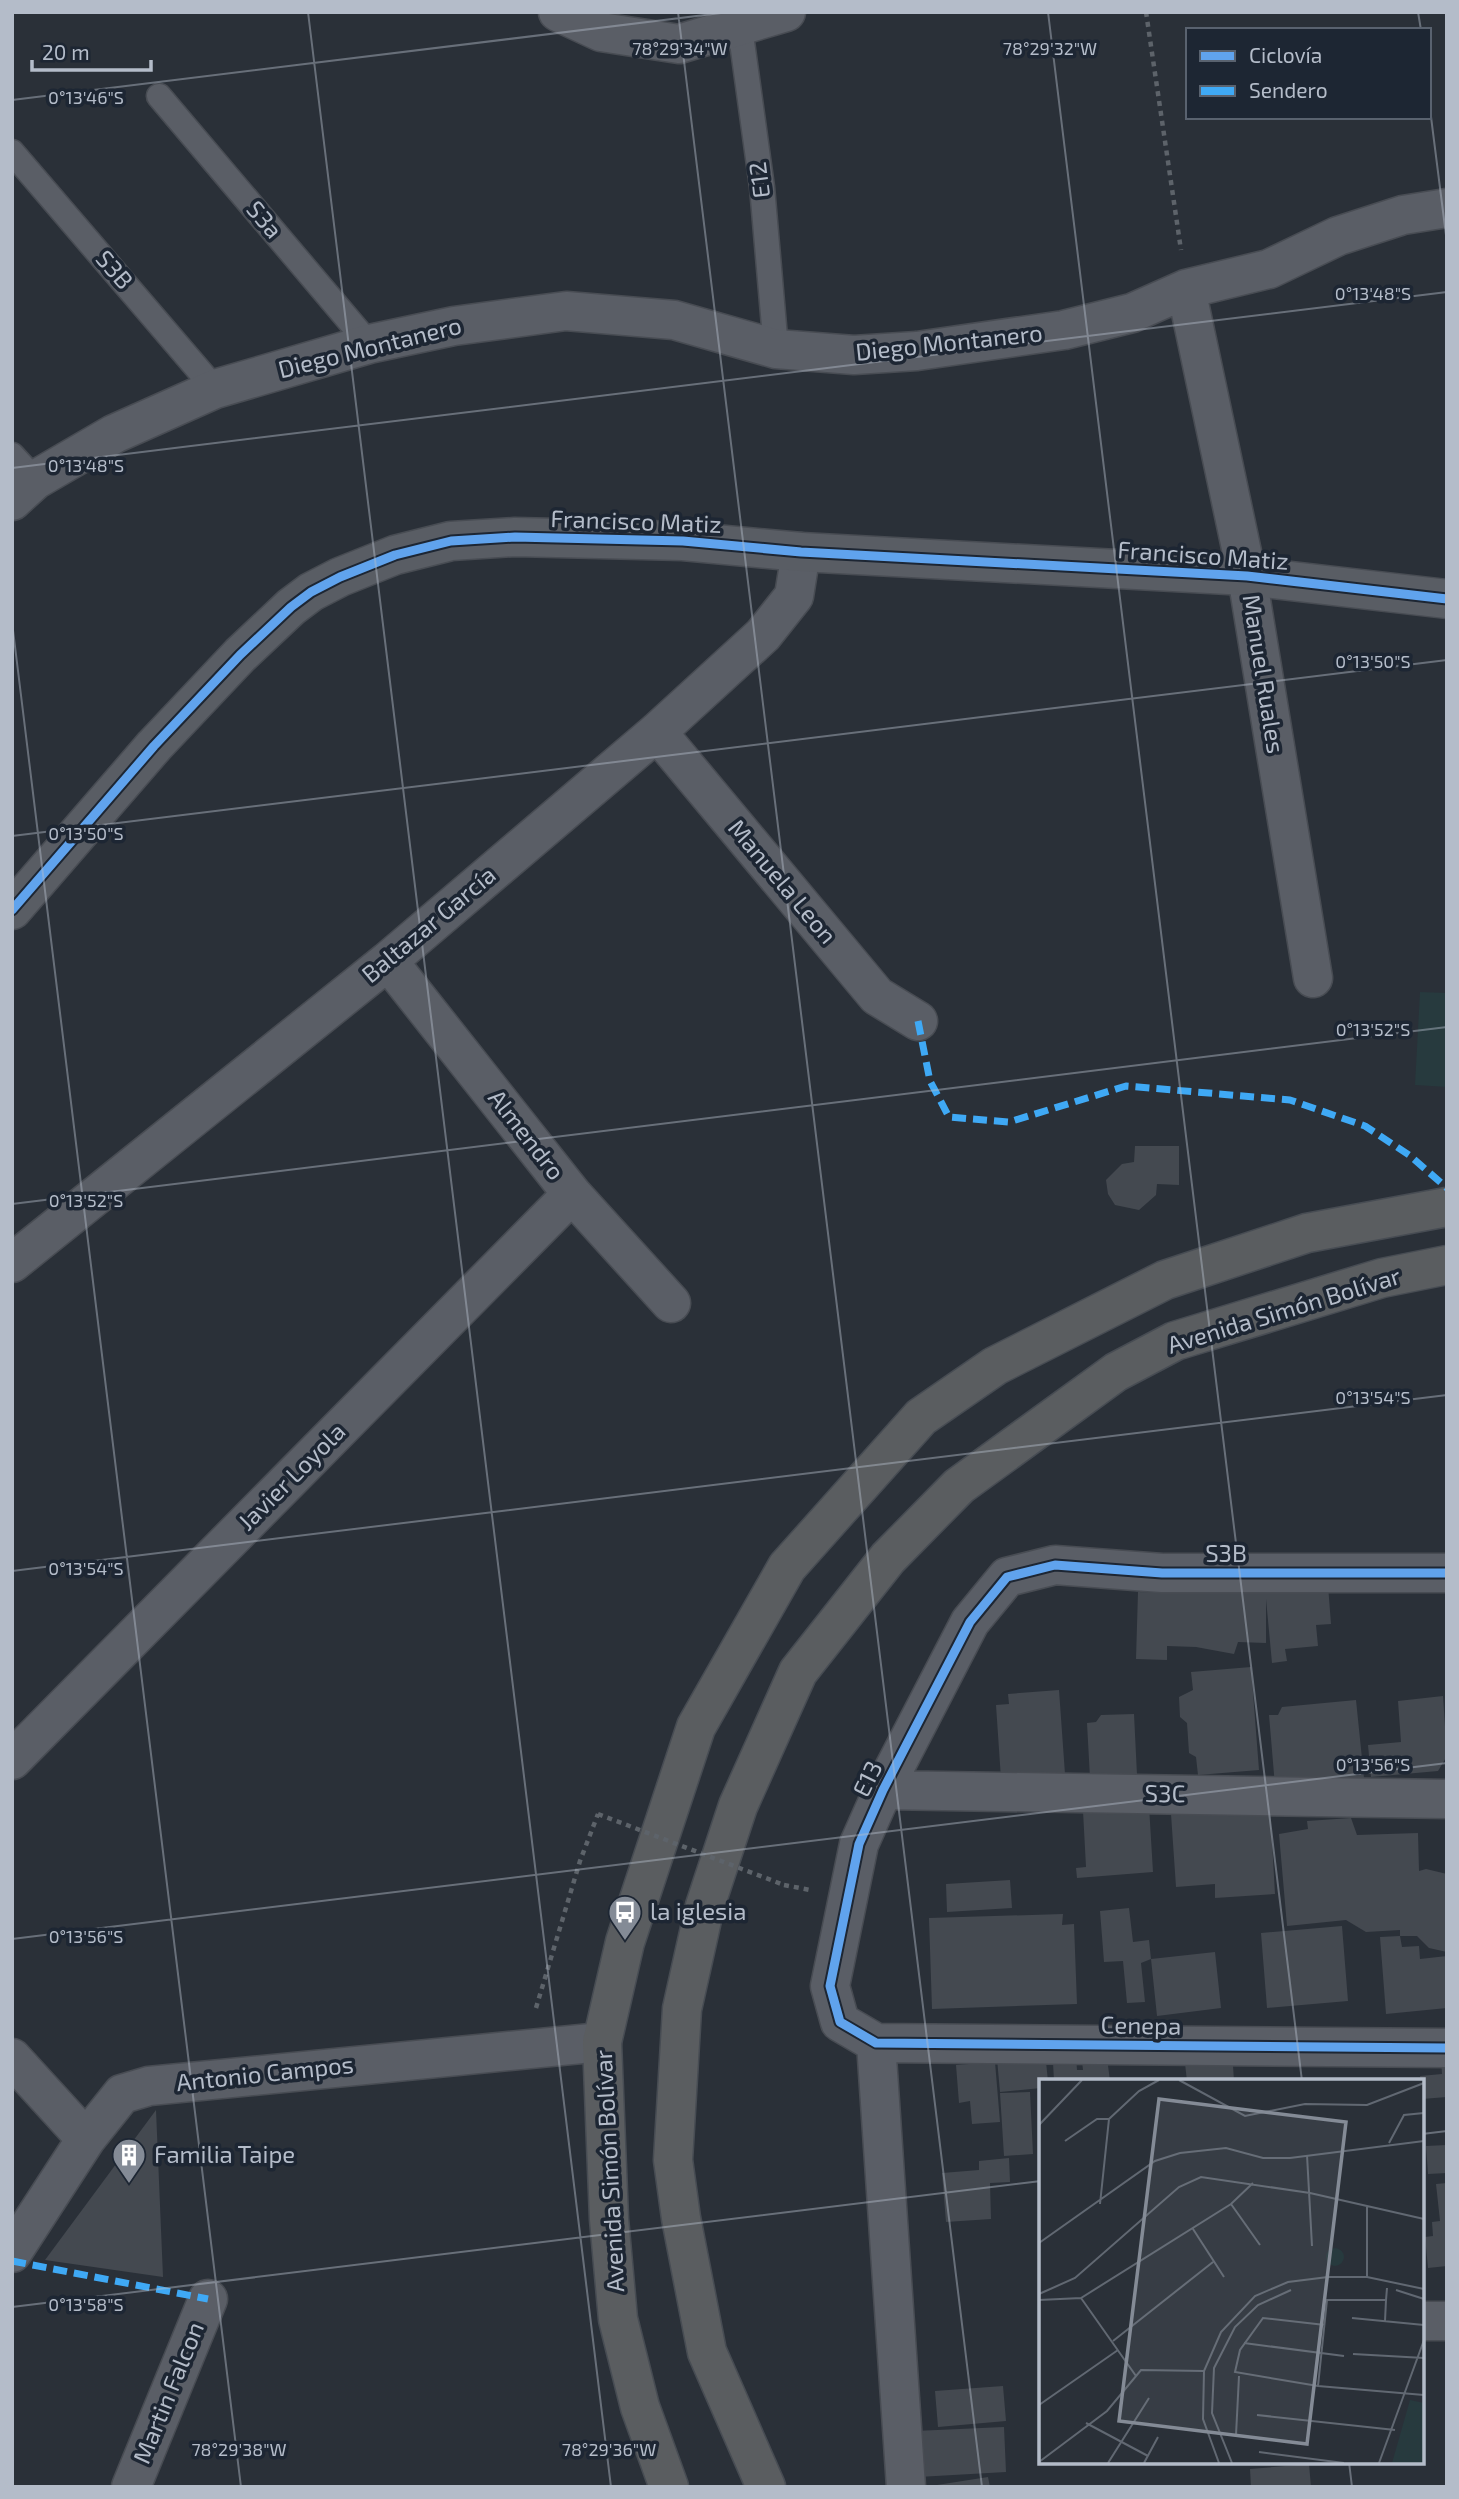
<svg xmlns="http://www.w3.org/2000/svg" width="1459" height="2499" font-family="'Exo 2',sans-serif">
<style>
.green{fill:#273a3e}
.building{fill:#444950}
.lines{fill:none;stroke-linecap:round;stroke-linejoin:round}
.lane-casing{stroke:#484c53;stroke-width:27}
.street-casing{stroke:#484c53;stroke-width:41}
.secondary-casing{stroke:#484c53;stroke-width:41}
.highway-casing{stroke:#474c53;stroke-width:41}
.path{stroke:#5d636a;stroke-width:4.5;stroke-dasharray:5 5;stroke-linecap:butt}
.lane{stroke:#5a5e66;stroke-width:24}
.street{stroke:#5a5e66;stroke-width:38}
.secondary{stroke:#595d64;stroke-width:38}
.highway{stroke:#5a5d60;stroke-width:38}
.path-bridge{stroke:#5d636a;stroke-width:4.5;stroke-dasharray:5 5;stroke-linecap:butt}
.quiet{stroke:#3fa9f5;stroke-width:7;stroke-dasharray:14 7;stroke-linecap:butt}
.cycleway-casing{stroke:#1d2633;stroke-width:13}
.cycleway{stroke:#60a3ed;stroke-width:9}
.ticks{fill:none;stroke:#b4bcc9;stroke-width:2;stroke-opacity:0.45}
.labels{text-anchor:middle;stroke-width:7;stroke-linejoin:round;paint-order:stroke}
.street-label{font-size:24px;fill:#b4bcc9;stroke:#1d2633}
.poi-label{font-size:24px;fill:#b4bcc9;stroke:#1d2633;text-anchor:start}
.inset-road{fill:none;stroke:#616872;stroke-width:2}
.view{fill:#848b96;fill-opacity:0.15;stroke:#848b96;stroke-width:3.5}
.inset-edge{fill:none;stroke:#b4bcc9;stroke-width:3.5}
.ticks-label{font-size:18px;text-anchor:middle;fill:#b4bcc9;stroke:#1d2633;stroke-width:7;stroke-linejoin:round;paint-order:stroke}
</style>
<rect width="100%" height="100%" fill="#2a3038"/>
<path class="green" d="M1420 992 1447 993V1087L1415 1085Z"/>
<path class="building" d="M1135 1146H1179V1185L1157 1184 1156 1195 1139 1210 1115 1205 1108 1194 1106 1180 1122 1164 1134 1162Z
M1202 1581 1328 1585 1331 1624 1316 1625 1318 1646 1285 1649 1287 1661 1272 1663 1266 1599V1643L1238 1642 1234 1654 1196 1647 1167 1646V1660L1136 1659 1138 1592 1197 1593Z
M1251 1667 1259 1770 1198 1775 1196 1757 1189 1753 1187 1723 1180 1717 1179 1697 1193 1690 1191 1672Z
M1059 1690 1065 1774 1001 1779 996 1705 1009 1704 1008 1694Z
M1443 1696 1447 1756 1438 1771 1371 1777 1368 1745 1401 1742 1398 1701Z
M1356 1700 1364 1778 1275 1786 1269 1715H1278L1282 1707Z
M1134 1714 1137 1775 1090 1778 1087 1723 1096 1722 1101 1715Z
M1149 1806 1153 1872 1077 1878 1076 1868 1086 1867 1083 1811Z
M1270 1806 1275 1894 1215 1898V1884L1176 1887 1171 1814Z
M1351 1818 1357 1835 1418 1833 1419 1871 1426 1869 1447 1874V1952L1429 1948 1417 1936H1400V1930L1366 1932 1346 1920 1287 1926 1279 1834 1308 1829 1307 1821Z
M1010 1880 1012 1908 947 1912 946 1884Z
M1129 1908 1133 1942 1149 1940 1151 1959 1141 1963 1145 2002 1127 2003 1123 1961 1104 1962 1100 1911Z
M1063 1914 1062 1925 1074 1924 1077 2004 932 2009 929 1918Z
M1342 1926 1348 2001 1267 2008 1261 1933Z
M1400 1936 1402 1947 1419 1946 1420 1959 1447 1956V2008L1386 2014 1380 1937Z
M1215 1952 1221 2008 1157 2016 1151 1959Z
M1105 2042 1110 2081H1054L1052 2044 1075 2043 1077 2070H1083L1080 2045Z
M1044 2043 1048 2081H1041V2088L1000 2092 996 2048Z
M1447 2043V2097L1422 2099 1420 2076 1442 2074 1440 2044Z
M1232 2050 1234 2081H1187L1184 2055Z
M995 2062 1000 2122 972 2124 970 2101 959 2103 956 2065Z
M1030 2092 1033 2154 1004 2156 1000 2093Z
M156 2110 163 2277 45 2260Z
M1447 2145V2173L1428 2174 1426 2146Z
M1009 2158 1010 2182 990 2183 991 2219 946 2222 942 2173 979 2170V2161Z
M1447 2183V2266L1428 2268 1425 2237 1433 2236 1432 2222 1440 2221 1436 2184Z
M1003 2386 1006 2421 938 2427 935 2391Z
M1004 2427 1006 2472 918 2477 915 2431Z
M1309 2464 1311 2487H1251L1250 2469Z
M988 2477 990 2487H937V2485Z"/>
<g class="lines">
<defs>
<path id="lane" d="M738 13 762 187 776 349
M159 96 369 344
M12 152 215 389
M12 455 35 480"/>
<path id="street" d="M558 12 601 32 679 44 786 12
M1186 289 1247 576 1313 978
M12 501 35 480 114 434 215 389 369 344 454 326 566 311 674 320 776 349 854 355 917 351 1064 330 1132 313 1186 289 1269 269 1338 236 1403 215 1447 208
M657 732 877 996 918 1021
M388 961 572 1194 671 1303
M12 1263 388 961 657 732 763 635 794 596 801 552
M1447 1573H1162L1055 1565 1007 1577 970 1622 883 1790 859 1844 830 1986 840 2022 876 2043 1447 2048
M12 1760 572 1194
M883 1790 1447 1799
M876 2043 906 2487
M12 2058 86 2139
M12 2253 86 2139 122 2094 149 2086 602 2042
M1422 2321H1447
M131 2487 208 2299"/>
<path id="secondary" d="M12 910 154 746 240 655 291 607 311 592 340 577 395 555 451 541 515 537 683 541 801 552 1247 576 1447 599"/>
<path id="highway" d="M669 2487 640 2407 618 2319 609 2219 602 2042 625 1942 696 1727 787 1567 921 1417 995 1366 1165 1280 1307 1233 1447 1207
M766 2487 707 2352 681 2218 673 2160 682 2009 705 1906 738 1806 798 1672 888 1558 959 1486 1116 1372 1175 1341 1382 1278 1447 1265"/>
</defs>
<use href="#lane" class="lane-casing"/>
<use href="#street" class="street-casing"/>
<use href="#secondary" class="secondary-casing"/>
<use href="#highway" class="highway-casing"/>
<path class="path" d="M1146 12 1181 250
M784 1885 810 1890
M536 2008 580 1861 598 1814"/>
<use href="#lane" class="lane"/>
<use href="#street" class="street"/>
<use href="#secondary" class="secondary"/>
<use href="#highway" class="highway"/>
<path class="path-bridge" d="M598 1814 784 1885"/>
<path class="quiet" d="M918 1021 930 1081 949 1117 1009 1122 1126 1086 1290 1100 1365 1126 1409 1155 1447 1188
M12 2261 208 2299"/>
<defs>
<path id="cycleway" d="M12 910 154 746 240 655 291 607 311 592 340 577 395 555 451 541 515 537 683 541 801 552 1247 576 1447 599
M1447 1573H1162L1055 1565 1007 1577 970 1622 883 1790 859 1844 830 1986 840 2022 876 2043 1447 2048"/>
</defs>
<use href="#cycleway" class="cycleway-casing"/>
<use href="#cycleway" class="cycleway"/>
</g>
<path class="ticks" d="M308 12 611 2487M678 12 982 2487M1048 12 1302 2081M1418 12 1421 30M12 100 729 12M1429 101 1447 243M12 468 1447 292M12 622 241 2487M12 836 1447 660M12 1204 1447 1027M12 1571 1447 1395M12 1939 1447 1763M1422 2134 1447 2131M12 2307 1041 2181M1349 2462 1352 2487"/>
<defs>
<symbol id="bus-pin" viewBox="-11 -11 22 30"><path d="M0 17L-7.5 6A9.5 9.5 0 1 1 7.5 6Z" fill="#848b96" stroke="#1d2633"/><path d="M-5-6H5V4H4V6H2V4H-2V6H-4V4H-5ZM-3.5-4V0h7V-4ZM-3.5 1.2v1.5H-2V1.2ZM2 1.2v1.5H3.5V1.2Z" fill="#fff"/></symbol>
<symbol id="building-pin" viewBox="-11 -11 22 30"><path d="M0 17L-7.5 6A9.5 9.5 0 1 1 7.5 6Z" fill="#848b96" stroke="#1d2633"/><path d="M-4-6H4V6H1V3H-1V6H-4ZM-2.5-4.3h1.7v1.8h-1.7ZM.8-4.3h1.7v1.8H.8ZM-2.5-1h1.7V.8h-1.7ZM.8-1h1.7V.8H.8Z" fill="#fff"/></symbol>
</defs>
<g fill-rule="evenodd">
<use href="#bus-pin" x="606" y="1893" width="38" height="52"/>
<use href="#building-pin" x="110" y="2136" width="38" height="52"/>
</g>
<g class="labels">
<g class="street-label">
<text transform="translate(760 180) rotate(-97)" y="8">E12</text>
<text transform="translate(264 220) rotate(50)" y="8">S3a</text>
<text transform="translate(114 270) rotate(49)" y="8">S3B</text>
<text transform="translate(949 343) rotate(-6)" y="8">Diego Montanero</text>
<text transform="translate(370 348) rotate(-14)" y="8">Diego Montanero</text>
<text transform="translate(636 522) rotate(2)" y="8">Francisco Matiz</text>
<text transform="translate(1203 556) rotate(4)" y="8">Francisco Matiz</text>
<text transform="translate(1263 674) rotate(81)" y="8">Manuel Ruales</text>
<text transform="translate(782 882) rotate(50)" y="8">Manuela Leon</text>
<text transform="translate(429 925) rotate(-40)" y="8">Baltazar García</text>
<text transform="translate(526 1135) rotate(52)" y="8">Almendro</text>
<text transform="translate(1284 1311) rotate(-17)" y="8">Avenida Simón Bolívar</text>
<text transform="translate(292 1477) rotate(-45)" y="8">Javier Loyola</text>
<text x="1226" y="1562">S3B</text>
<text transform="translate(868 1779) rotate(-64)" y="8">E13</text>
<text transform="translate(1165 1794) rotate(1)" y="8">S3C</text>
<text transform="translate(1141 2026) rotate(1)" y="8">Cenepa</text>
<text transform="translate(265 2074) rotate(-6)" y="8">Antonio Campos</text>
<text transform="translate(610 2171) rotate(-93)" y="8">Avenida Simón Bolívar</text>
<text transform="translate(169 2393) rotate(-68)" y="8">Martin Falcon</text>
</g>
<g class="poi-label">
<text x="650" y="1920">la iglesia</text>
<text x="154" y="2163">Familia Taipe</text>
</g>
</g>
<g transform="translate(1039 2079)">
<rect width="385" height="385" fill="#2a3038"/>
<path d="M287 178a9 9 0 1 1 18 0a9 9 0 1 1-18 0ZM371 321 385 324V384H353Z" fill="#273a3e"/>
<path class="inset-road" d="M140 1 206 37 266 25 328 26 385 4M0 46 43 1M26 62 58 40H70M350 64 365 36 385 34M268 76 273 167M61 125 70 40 100 12 120 1M192 125 221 166M154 150 185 198M0 164 116 82 141 74 187 69 224 79H251L385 62M328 198V128M357 211 385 220M0 215 36 199 140 108 162 98 271 114 385 140M42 219 97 297M0 221 42 219 192 125 214 104M313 239 385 246M346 242 347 221M286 246 224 239 201 271 196 293 279 307 385 316M74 262 174 183M205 264 305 277M314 275 385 279M279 307 288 221H347L348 209M0 326 79 271M218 336 356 351M47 344 109 377M197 356 200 297M220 373 305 384M0 383 68 332 102 291 165 292M69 384 110 319M105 384 119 358M180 384 164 340 165 292 182 253 216 217 249 203 289 198H328L385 210M193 384 173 334 175 289 196 248 219 226 252 211M340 384 385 261"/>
<path class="view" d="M120 20 307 43 268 365 80 342Z"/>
<rect width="385" height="385" class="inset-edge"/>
</g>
<g class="ticks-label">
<text x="680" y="55">78°29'34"W</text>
<text x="1050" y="55">78°29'32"W</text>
<text x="86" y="104">0°13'46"S</text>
<text x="1373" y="300">0°13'48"S</text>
<text x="86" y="472">0°13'48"S</text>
<text x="1373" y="668">0°13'50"S</text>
<text x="86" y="840">0°13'50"S</text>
<text x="1373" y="1036">0°13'52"S</text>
<text x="86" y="1207">0°13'52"S</text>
<text x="1373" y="1404">0°13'54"S</text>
<text x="86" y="1575">0°13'54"S</text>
<text x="1373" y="1771">0°13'56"S</text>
<text x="86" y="1943">0°13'56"S</text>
<text x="86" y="2311">0°13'58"S</text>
<text x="239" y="2456">78°29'38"W</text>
<text x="609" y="2456">78°29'36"W</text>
</g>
<rect width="1459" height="2499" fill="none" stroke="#b4bcc9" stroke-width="28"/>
<rect x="1186" y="28" width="245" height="91" fill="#1d2633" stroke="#59626f" stroke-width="2"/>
<rect x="1200" y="51" width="35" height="10" fill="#60a3ed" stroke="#59626f" stroke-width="2"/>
<text x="1249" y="63" font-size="21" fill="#b4bcc9">Ciclovía</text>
<rect x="1200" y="86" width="35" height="10" fill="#3fa9f5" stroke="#59626f" stroke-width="2"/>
<text x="1249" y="98" font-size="21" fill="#b4bcc9">Sendero</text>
<path d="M32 60v10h119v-10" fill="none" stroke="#b4bcc9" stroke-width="3.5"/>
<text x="42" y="60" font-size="21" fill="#b4bcc9" stroke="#1d2633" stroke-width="5" paint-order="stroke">20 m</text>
</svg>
